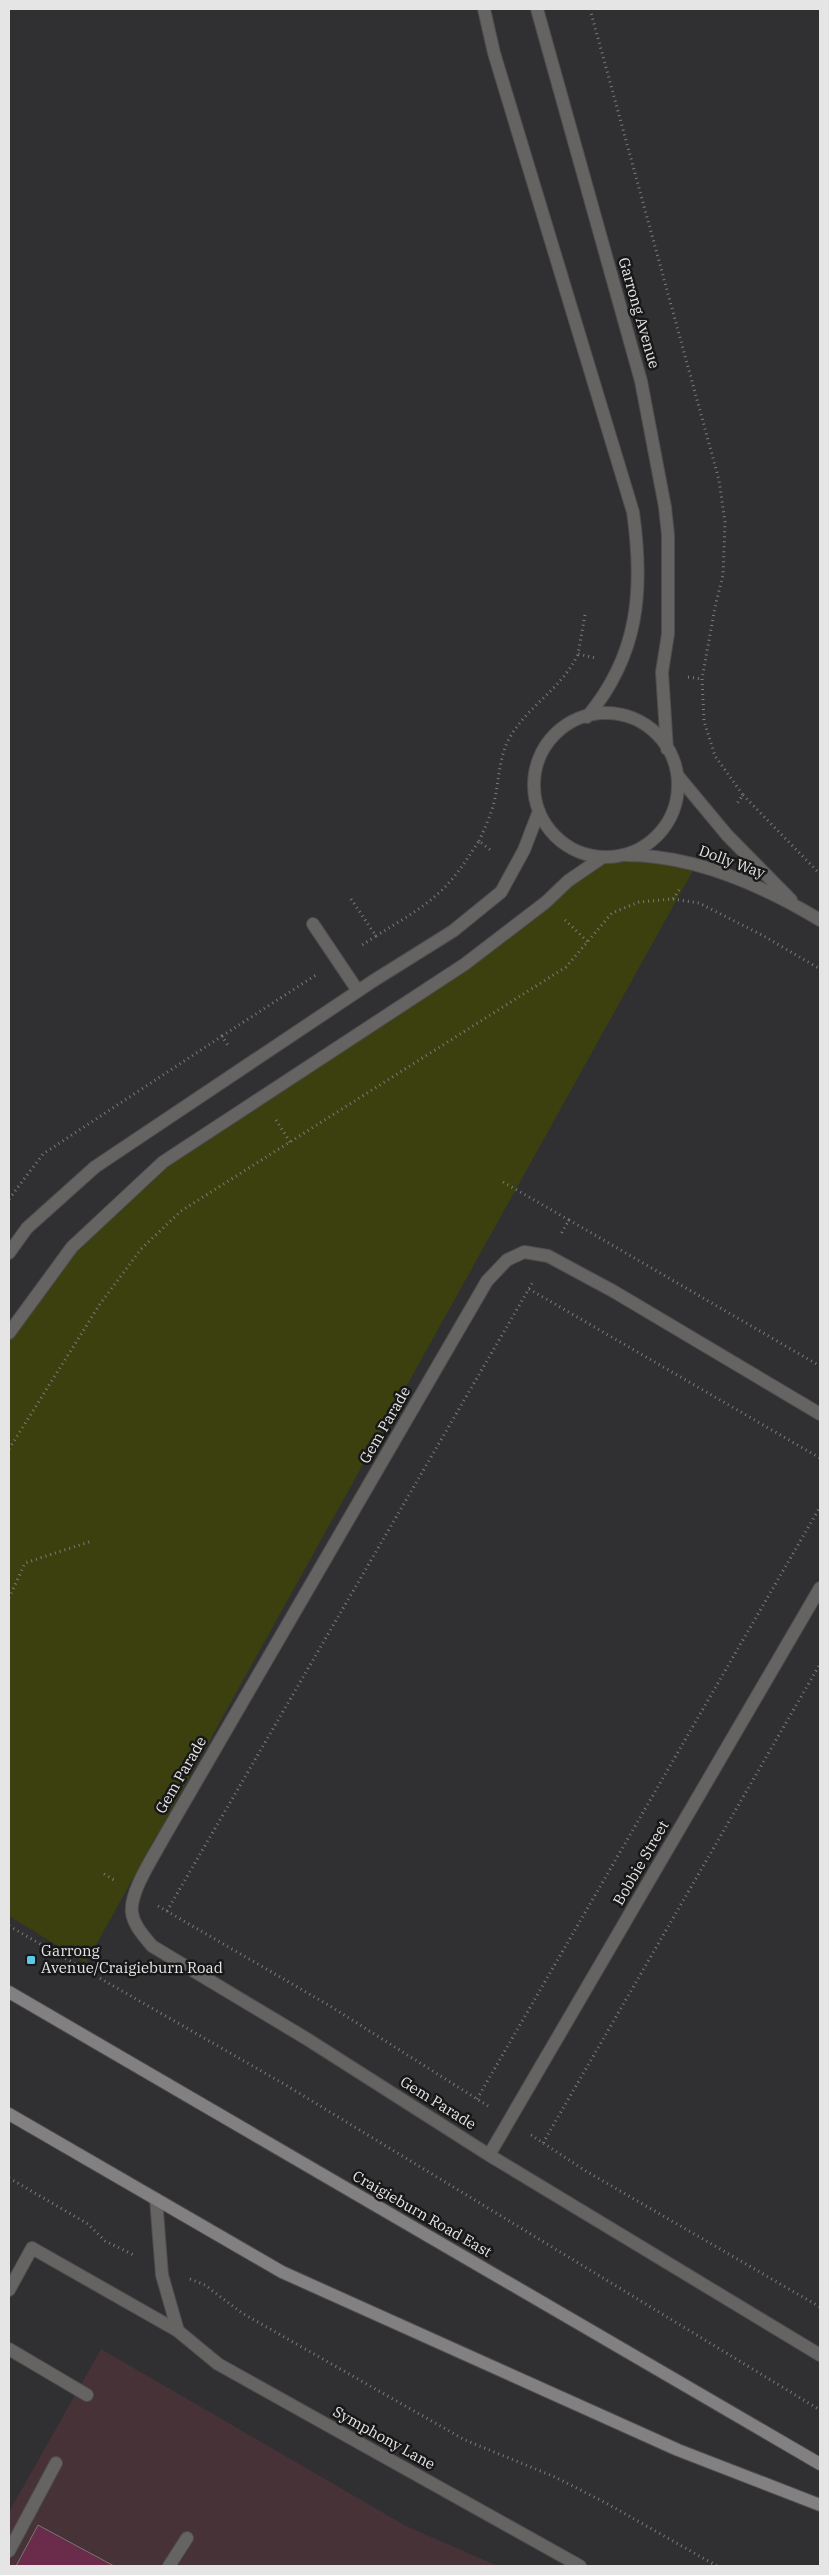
<svg xmlns="http://www.w3.org/2000/svg" width="829" height="2575" font-family="'IBM Plex Serif',serif">
<style>
.commercial{fill:#463237}
.green{fill:#3b400e}
.building{fill:#6a2c4a;stroke:#797677}
.lines{fill:none;stroke-linecap:round;stroke-linejoin:round}
.service-casing{stroke:#4d4d4f;stroke-width:14}
.minor-casing{stroke:#4d4d4f;stroke-width:14}
.tertiary-casing{stroke:#4d4d4f;stroke-width:14}
.secondary-casing{stroke:#4d4d4f;stroke-width:14}
.path{stroke:#7b7b7d;stroke-width:3;stroke-dasharray:1 4;stroke-linecap:butt}
.service{stroke:#656463;stroke-width:12}
.minor{stroke:#656463;stroke-width:12}
.tertiary{stroke:#656463;stroke-width:12}
.secondary{stroke:#828080;stroke-width:12}
.poi-dot{fill:#5bc8e6;stroke:#181819;stroke-width:2}
.labels{text-anchor:middle;stroke-width:5;stroke-linejoin:round;paint-order:stroke}
.street-label{font-size:15px;fill:#e5e5e6;stroke:#181819}
.poi-label{font-size:15px;fill:#e5e5e6;stroke:#181819;text-anchor:start}
</style>
<rect width="100%" height="100%" fill="#303032"/>
<path class="commercial" d="M101 2349 406 2526 498 2566H9V2512Z"/>
<path class="green" d="M625 855 696 865 86 1963 9 1916V1333L72 1247 163 1162 465 964 603 857Z"/>
<path class="building" d="M38 2525 114 2566H16Z"/>
<g class="lines">
<defs>
<path id="service" d="M156 2199 162 2275 178 2331 218 2364 580 2566
M9 2290 32 2248 178 2331
M9 2349 87 2395
M9 2551 56 2463
M169 2566 187 2538"/>
<path id="minor" d="M678 776 727 835 791 900
M625 855C694 855 762 885 820 920
M313 924 358 991
M820 1414 613 1291 548 1256 524 1252 507 1260 487 1281 164 1837C154 1856 129 1892 132 1913 134 1926 144 1936 152 1946L307 2039 489 2155 820 2355
M489 2155 820 1588"/>
<path id="tertiary" d="M484 9 494 53 633 512C644 590 639 655 587 717
M537 9 641 381 665 507 668 535V634L662 672 667 749
M534 785a72 72 0 1 1 144 0a72 72 0 1 1-144 0Z
M9 1253 27 1228 95 1167 373 981 453 931 501 892 524 850 539 811
M9 1333 72 1247 163 1162 465 964 546 902 568 881 603 857"/>
<path id="secondary" d="M9 1992 820 2464
M9 2114 282 2272 678 2450 820 2505"/>
</defs>
<use href="#service" class="service-casing"/>
<use href="#minor" class="minor-casing"/>
<use href="#tertiary" class="tertiary-casing"/>
<use href="#secondary" class="secondary-casing"/>
<path class="path" d="M590 9 719 480 725 522 723 575 715 607 702 679 704 721 715 756 743 795 736 805
M585 615 578 654 596 658
M688 677 702 679
M743 795 820 874
M479 841C485 828 492 813 495 798 499 779 499 761 507 743 525 706 560 692 578 654
M351 899 376 936 359 947
M673 899 681 887
M565 920 588 942
M376 936C398 922 422 909 441 891 456 877 467 859 479 841L493 852
M222 1036 316 975
M276 1120 290 1142
M503 1182 569 1220 561 1234
M9 1199 43 1154 222 1036 229 1047
M569 1220 820 1366
M529 1289 820 1458
M9 1449 100 1304 141 1249 181 1211 566 967 612 913 639 902 673 899 699 903 762 935 820 969
M9 1598 25 1563 92 1541
M104 1874 114 1880
M158 1906 330 2006 488 2106
M167 1911 534 1280
M9 1926 284 2084 820 2410
M477 2099 820 1507
M531 2135 584 2170 820 2307
M543 2143 820 1664
M9 2178 88 2224 105 2241 136 2256
M190 2279 205 2285 242 2313 465 2440 555 2477 606 2503 717 2566"/>
<use href="#service" class="service"/>
<use href="#minor" class="minor"/>
<use href="#tertiary" class="tertiary"/>
<use href="#secondary" class="secondary"/>
</g>
<rect class="poi-dot" x="26" y="1955" width="10" height="10" rx="2.5"/>
<g class="labels">
<g class="street-label">
<text transform="translate(639 313) rotate(74)" y="5">Garrong Avenue</text>
<text transform="translate(732 862) rotate(20)" y="5">Dolly Way</text>
<text transform="translate(385 1425) rotate(-60)" y="5">Gem Parade</text>
<text transform="translate(181 1775) rotate(-60)" y="5">Gem Parade</text>
<text transform="translate(641 1863) rotate(-60)" y="5">Bobbie Street</text>
<text transform="translate(438 2103) rotate(32)" y="5">Gem Parade</text>
<text transform="translate(422 2214) rotate(30)" y="5">Craigieburn Road East</text>
<text transform="translate(384 2438) rotate(29)" y="5">Symphony Lane</text>
</g>
<g class="poi-label">
<text x="41" y="1956">Garrong<tspan x="41" dy="17">Avenue/Craigieburn Road</tspan></text>
</g>
</g>
<rect width="829" height="2575" fill="none" stroke="#e5e5e6" stroke-width="20"/>
</svg>
